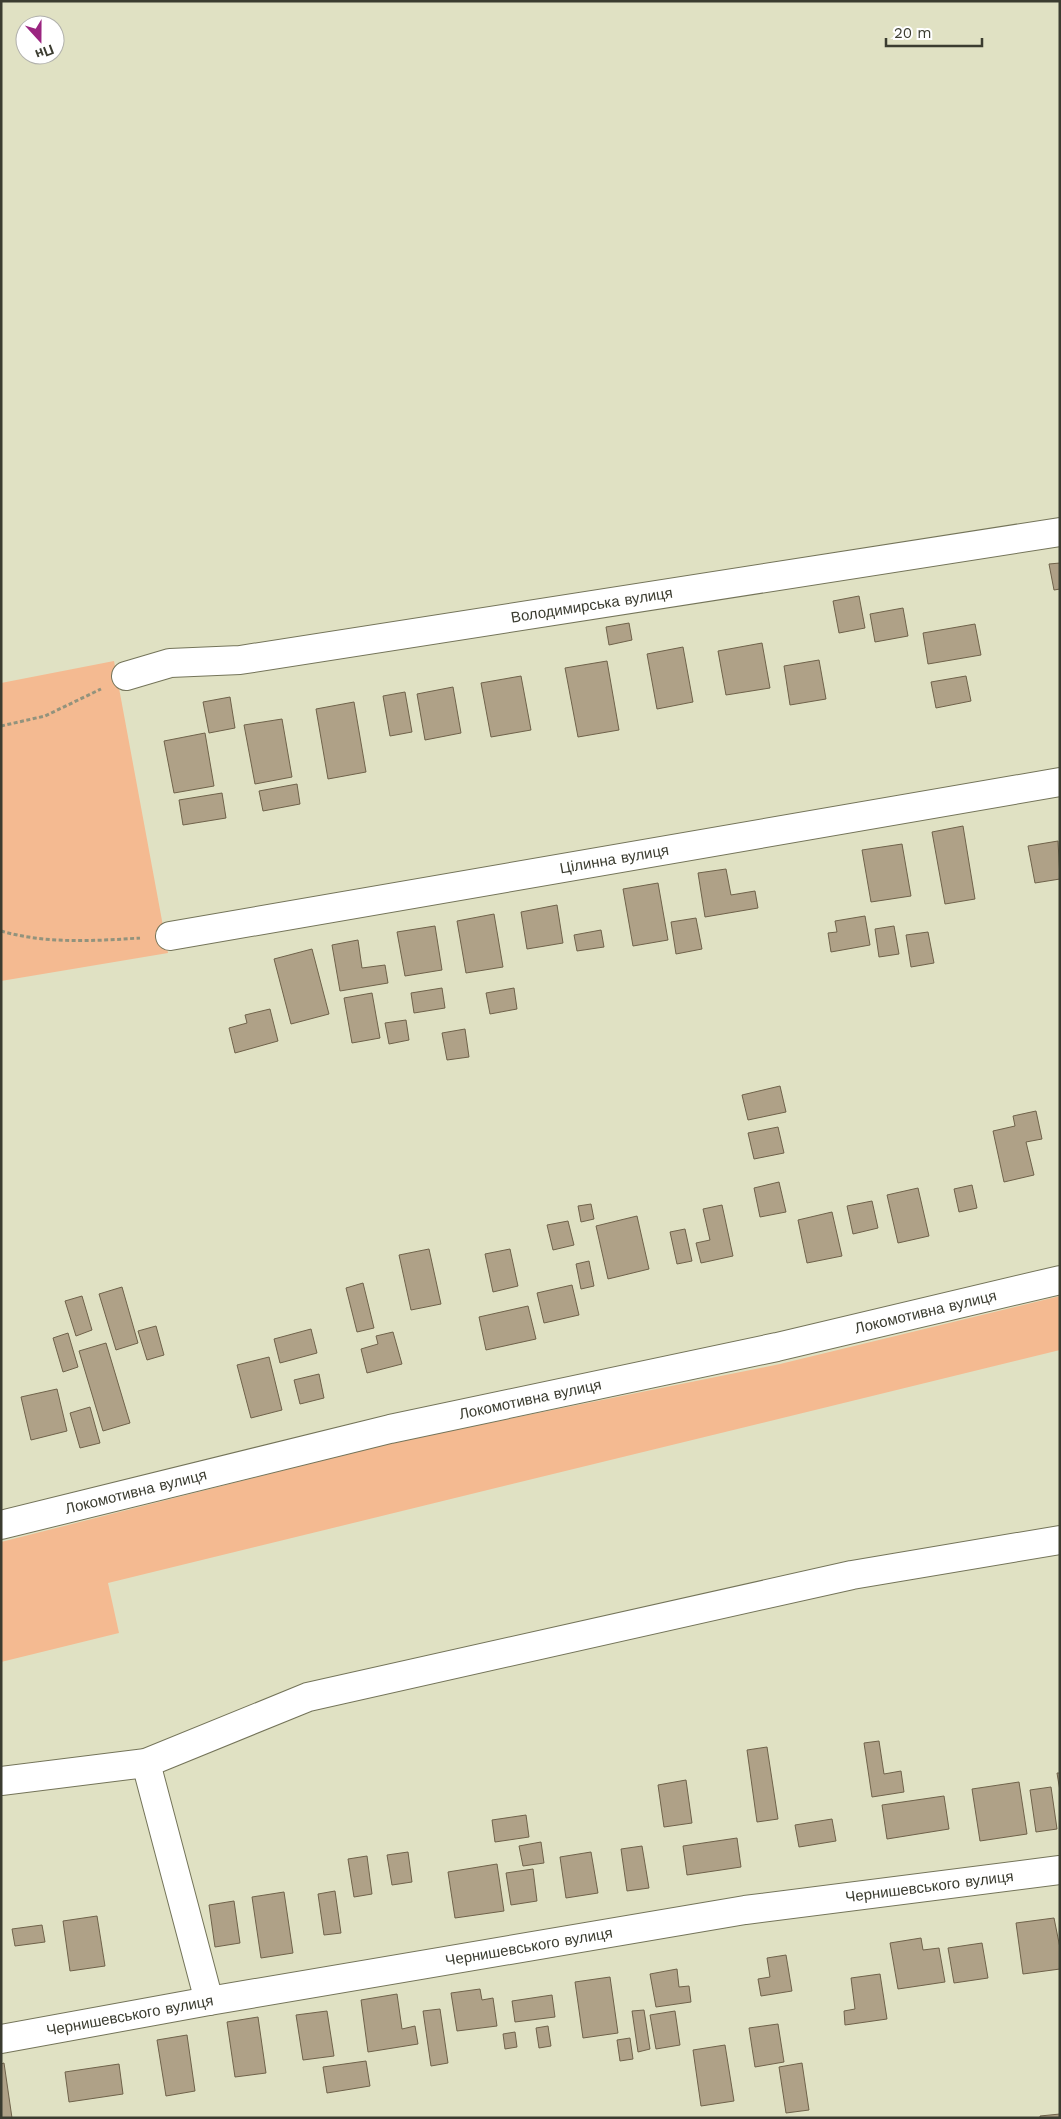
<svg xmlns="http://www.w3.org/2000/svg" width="1061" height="2119" font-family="'Work Sans',sans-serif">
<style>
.green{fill:#f4ba91}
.building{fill:#afa187;stroke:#6f624a}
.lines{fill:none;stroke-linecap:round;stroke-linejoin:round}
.street-casing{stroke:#747459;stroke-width:30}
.path{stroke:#92937d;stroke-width:3;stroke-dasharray:4 2.5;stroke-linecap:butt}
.street{stroke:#fff;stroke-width:28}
.labels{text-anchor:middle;stroke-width:5;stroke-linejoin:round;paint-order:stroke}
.street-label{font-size:15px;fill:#3b3c30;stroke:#fff}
</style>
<rect width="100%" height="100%" fill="#e0e1c3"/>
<path class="green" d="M114 661 168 953 1 981V683Z
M1060 1296V1350L108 1583 119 1633 1 1662V1542L395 1442 780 1364Z"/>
<path class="building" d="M1060 563V589L1054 590 1049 564Z
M859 596 865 628 839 633 833 601Z
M903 608 908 636 875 642 870 614Z
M629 623 632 640 609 645 606 627Z
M975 624 981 655 928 664 923 633Z
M762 643 770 688 726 695 718 651Z
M683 647 693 702 657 709 647 654Z
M819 660 826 699 790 705 784 666Z
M607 661 619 730 578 737 565 668Z
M521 676 531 730 491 737 481 683Z
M966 676 971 701 936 708 931 682Z
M453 687 461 733 425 740 417 694Z
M405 692 412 732 390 736 383 696Z
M230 697 235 728 209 733 203 702Z
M354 702 366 772 328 779 316 709Z
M282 719 292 777 255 784 244 725Z
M205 733 214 786 174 793 164 741Z
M297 784 300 804 263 811 259 791Z
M222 793 226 818 183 825 179 800Z
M963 826 975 899 945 904 932 832Z
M1058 841 1060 879 1035 883 1028 846Z
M902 844 911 896 871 902 862 850Z
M726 869 731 895 755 891 758 908 705 917 698 873Z
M658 883 668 940 633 946 623 889Z
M557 905 563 943 527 949 521 912Z
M494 914 503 967 466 973 457 921Z
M865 916 870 945 831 952 828 933 837 932 835 921Z
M696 918 702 949 676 954 671 922Z
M435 926 442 970 405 976 397 932Z
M894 926 899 954 879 957 875 929Z
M601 930 604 947 577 951 574 935Z
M928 932 934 963 911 967 906 935Z
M358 940 362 968 385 965 388 983 340 991 332 945Z
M312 949 329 1014 291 1024 274 959Z
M442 988 445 1008 414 1013 411 993Z
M514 988 517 1009 490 1014 486 993Z
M372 993 380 1038 352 1043 344 998Z
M270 1009 278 1041 235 1053 229 1028 247 1023 245 1015Z
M406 1020 409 1040 389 1044 385 1023Z
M465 1029 469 1057 447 1060 442 1033Z
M780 1086 786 1112 748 1120 742 1095Z
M1036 1111 1042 1139 1026 1142 1034 1175 1004 1182 993 1131 1015 1126 1013 1116Z
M778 1127 784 1153 754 1159 748 1133Z
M779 1182 786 1212 760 1217 754 1188Z
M972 1185 977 1208 959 1212 954 1189Z
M918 1188 929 1236 898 1243 887 1195Z
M872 1201 878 1228 853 1234 847 1206Z
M591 1204 594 1219 581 1222 578 1206Z
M722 1205 733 1256 701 1263 696 1243 710 1240 703 1209Z
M832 1212 842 1256 807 1263 798 1220Z
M637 1216 649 1269 608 1279 596 1226Z
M568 1221 574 1245 553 1250 547 1225Z
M685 1229 692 1261 677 1264 670 1232Z
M429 1249 441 1304 411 1310 399 1255Z
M510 1249 518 1286 493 1292 485 1254Z
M589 1261 594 1286 581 1289 576 1264Z
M363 1283 374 1328 357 1332 346 1288Z
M572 1285 579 1315 544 1323 537 1293Z
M122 1287 138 1343 116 1350 99 1294Z
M82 1296 92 1330 76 1336 65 1301Z
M528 1306 536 1339 486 1350 479 1317Z
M156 1326 164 1355 147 1360 138 1331Z
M311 1329 317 1353 280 1363 274 1339Z
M393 1332 402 1364 367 1373 361 1349 378 1344 376 1336Z
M68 1333 78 1367 63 1372 53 1338Z
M106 1343 130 1423 103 1431 79 1351Z
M269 1357 282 1410 251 1418 237 1365Z
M319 1374 324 1398 300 1404 294 1380Z
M57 1389 67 1431 31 1440 21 1397Z
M90 1407 100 1443 80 1448 70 1413Z
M879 1741 884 1774 901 1771 904 1792 872 1797 864 1743Z
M767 1747 778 1819 757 1822 747 1750Z
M1057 1773H1060V1791Z
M686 1780 692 1823 664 1827 658 1785Z
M1019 1782 1027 1834 980 1841 972 1789Z
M1051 1787 1057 1829 1036 1832 1030 1790Z
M944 1796 949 1829 887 1839 882 1805Z
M526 1815 529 1837 495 1842 492 1820Z
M832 1819 836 1841 799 1847 795 1825Z
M737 1838 741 1867 687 1875 683 1846Z
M541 1842 544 1863 523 1866 519 1846Z
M642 1846 649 1888 627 1891 621 1849Z
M408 1852 412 1882 392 1885 387 1855Z
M591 1852 598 1893 566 1898 560 1857Z
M367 1856 372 1894 354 1897 348 1859Z
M497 1864 504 1911 455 1918 448 1872Z
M533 1869 537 1901 511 1905 506 1873Z
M335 1891 341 1933 324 1935 318 1894Z
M284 1892 293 1953 261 1958 252 1897Z
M234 1901 240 1943 215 1947 209 1905Z
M97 1916 105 1966 70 1971 63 1921Z
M1054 1918 1060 1948V1969L1023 1974 1016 1923Z
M42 1925 45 1942 15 1946 12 1929Z
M921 1938 923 1950 939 1948 945 1982 898 1989 890 1943Z
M982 1943 988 1978 954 1983 948 1948Z
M786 1955 792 1991 761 1996 758 1979 770 1977 767 1958Z
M677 1969 679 1987 689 1986 691 2002 656 2007 650 1974Z
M880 1974 887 2019 845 2025 844 2011 855 2009 851 1978Z
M610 1977 618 2033 583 2038 575 1982Z
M480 1989 482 2000 493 1998 497 2026 457 2031 451 1993Z
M397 1994 402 2029 415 2026 418 2044 368 2052 361 2000Z
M552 1995 555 2017 515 2022 512 2001Z
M440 2009 448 2063 431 2066 423 2011Z
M644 2010 650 2049 638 2052 632 2011Z
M327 2011 334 2056 303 2060 296 2015Z
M675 2011 680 2045 656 2049 650 2015Z
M258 2017 266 2073 235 2077 227 2022Z
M778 2024 784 2062 755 2067 749 2028Z
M548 2026 551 2046 539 2048 536 2028Z
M515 2032 517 2047 505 2049 503 2034Z
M187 2035 195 2091 166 2096 157 2040Z
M630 2038 633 2059 620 2061 617 2040Z
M725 2045 734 2101 701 2106 693 2050Z
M366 2061 370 2086 327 2093 323 2067Z
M4 2063 12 2118H1V2064Z
M802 2063 809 2110 786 2113 779 2067Z
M119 2064 123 2094 69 2102 65 2072Z
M1060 2114V2118H1040V2116Z"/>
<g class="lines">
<defs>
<g id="street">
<path id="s1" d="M126 676 170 663 240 660 1060 532"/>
<path id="s2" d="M170 936 1060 782"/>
<path id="s3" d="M1 1525 390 1429 777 1347 1060 1280"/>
<path d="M146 1763 209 2001"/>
<path d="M1 1781 146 1763 308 1697 852 1575 1060 1540"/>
<path id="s4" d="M1 2039 209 2001 745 1910 1060 1870"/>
</g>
</defs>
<use href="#street" class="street-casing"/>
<path class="path" d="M1 726 45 716 101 689
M1 931C46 944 93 941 140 938"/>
<use href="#street" class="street"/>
</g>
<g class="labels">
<g class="street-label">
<text dy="5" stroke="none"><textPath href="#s1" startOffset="472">Володимирська вулиця</textPath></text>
<text dy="5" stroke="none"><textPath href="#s2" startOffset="451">Цілинна вулиця</textPath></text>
<text dy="5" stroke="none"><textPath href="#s3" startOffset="949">Локомотивна вулиця</textPath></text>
<text dy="5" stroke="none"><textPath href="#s3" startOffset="544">Локомотивна вулиця</textPath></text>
<text dy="5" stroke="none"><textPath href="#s3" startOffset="139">Локомотивна вулиця</textPath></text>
<text dy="5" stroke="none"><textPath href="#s4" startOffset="941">Чернишевського вулиця</textPath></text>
<text dy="5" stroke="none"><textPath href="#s4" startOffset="536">Чернишевського вулиця</textPath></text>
<text dy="5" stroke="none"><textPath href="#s4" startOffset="131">Чернишевського вулиця</textPath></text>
</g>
</g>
<rect width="1061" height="2119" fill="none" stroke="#3b3c30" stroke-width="5"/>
<g transform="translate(40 40) rotate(159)"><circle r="24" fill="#ffffff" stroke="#b1b1ac"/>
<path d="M0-4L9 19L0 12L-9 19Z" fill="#9b2580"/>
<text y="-8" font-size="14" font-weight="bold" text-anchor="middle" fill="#3b3c30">Пн</text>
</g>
<path d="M886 38v8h96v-8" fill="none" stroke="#3b3c30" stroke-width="2.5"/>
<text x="894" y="38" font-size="15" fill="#3b3c30" stroke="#ffffff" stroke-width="4" paint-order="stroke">20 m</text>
</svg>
